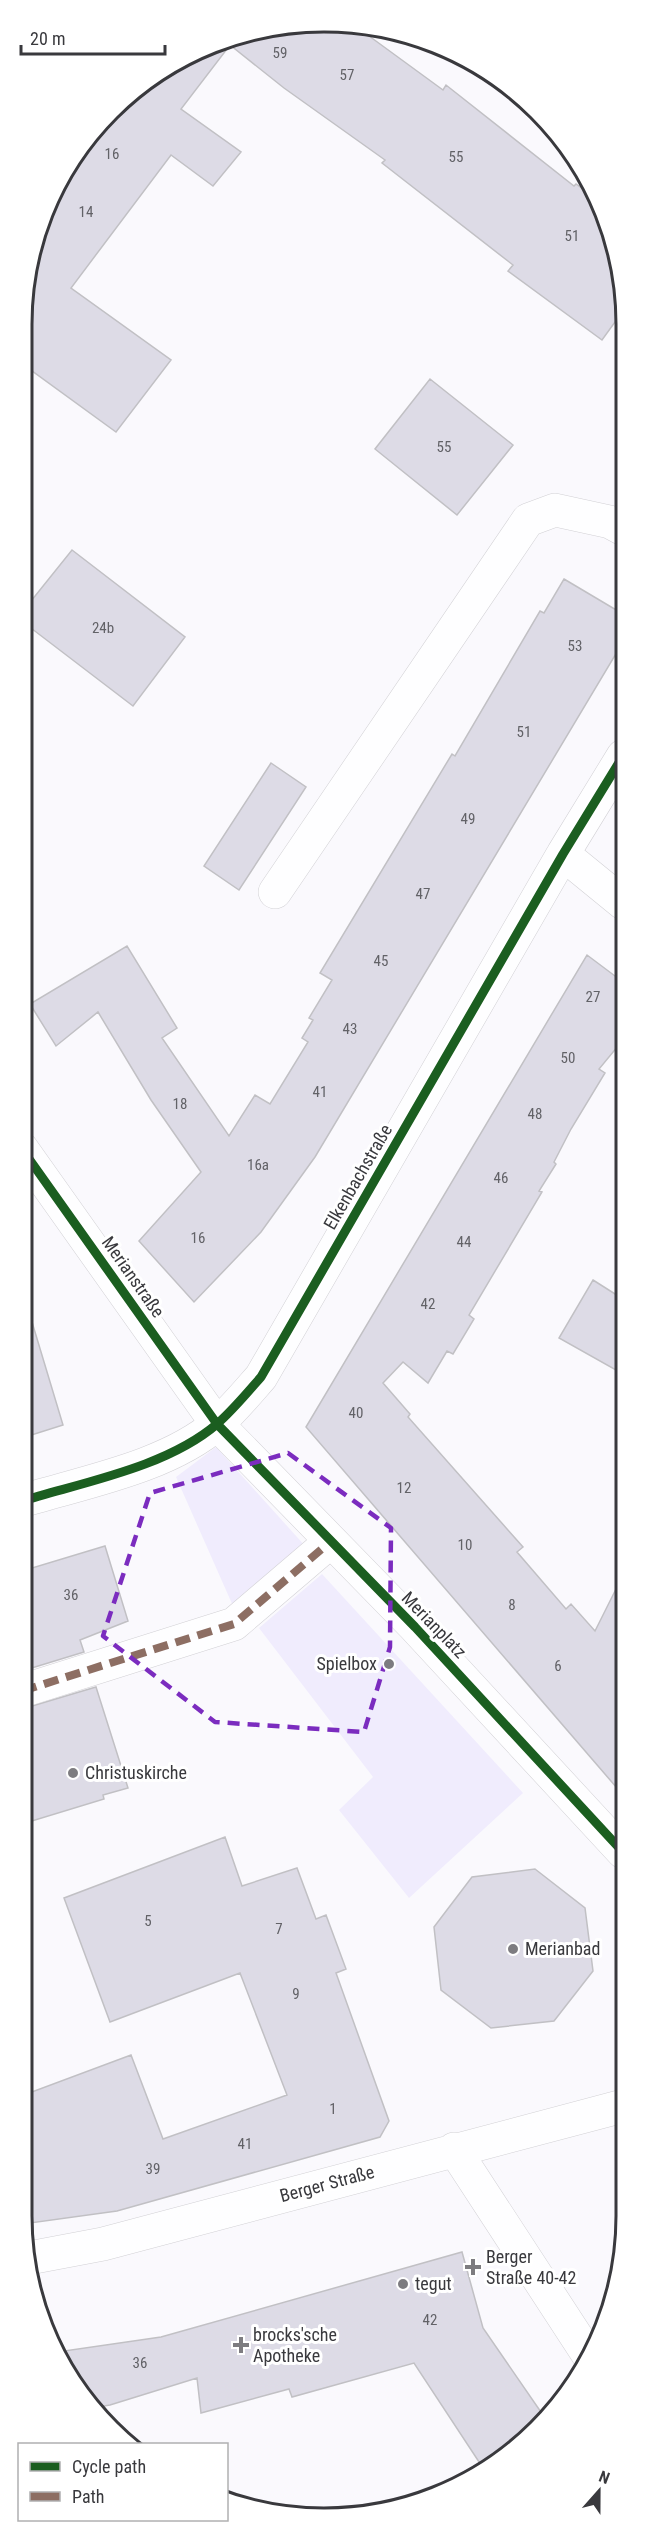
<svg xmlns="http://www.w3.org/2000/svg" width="647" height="2539" font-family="'Roboto Condensed',sans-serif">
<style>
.green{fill:#f0ecfd}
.building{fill:#dddbe6;stroke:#c1c0c4;stroke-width:1.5}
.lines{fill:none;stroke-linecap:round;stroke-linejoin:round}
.minor-casing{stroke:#d2d1d5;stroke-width:34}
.minor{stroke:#fefeff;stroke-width:33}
.quiet{stroke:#8d6e63;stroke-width:8;stroke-dasharray:15 8;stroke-linecap:butt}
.cycleway-casing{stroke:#fff;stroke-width:13}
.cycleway{stroke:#1b5e20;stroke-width:9}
.marked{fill:none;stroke:#7b2cbf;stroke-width:4.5;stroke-dasharray:12 8;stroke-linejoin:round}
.poi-dot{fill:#7d7c80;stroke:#fff;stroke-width:2}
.labels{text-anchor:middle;stroke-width:6;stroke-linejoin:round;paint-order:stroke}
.number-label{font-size:15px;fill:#626267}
.street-label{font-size:18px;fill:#39393d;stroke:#fff}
.poi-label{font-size:18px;fill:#39393d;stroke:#fff;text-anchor:start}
.rim{fill:none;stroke:#39393d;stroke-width:3}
</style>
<rect width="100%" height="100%" fill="#faf9fd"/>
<path class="green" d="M216 1447 306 1547 233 1606 176 1477Z
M322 1574 523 1793 409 1898 339 1810 373 1777 259 1628Z"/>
<path class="building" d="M354 25 443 90 446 85 574 186 576 184 598 200 623 284V311L602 340 508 271 513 265 382 163 385 160 284 88 230 45 181 109 241 152 213 186 171 155 71 288 171 360 116 432 24 365V284L62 172 140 83 246 31Z
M430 379 513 445 457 515 375 449Z
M72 550 185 637 133 706 23 622V611Z
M564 579 623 614V642L315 1157 261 1232 194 1302 139 1241 201 1172 151 1100 98 1012 56 1046 30 1004 127 946 177 1028 162 1038 229 1136 255 1095 270 1104 308 1042 302 1038 313 1020 309 1018 332 980 320 973 452 754 455 756 540 611 544 613Z
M271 763 306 787 239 890 204 866Z
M587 955 623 982V1040L599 1069 605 1073 571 1129 554 1162 556 1164 539 1191 542 1192 469 1315 474 1319 453 1354 447 1351 428 1383 403 1362 383 1383 410 1414 408 1417 523 1547 517 1552 566 1609 571 1604 595 1631 623 1575V1795L306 1427Z
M593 1280 623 1299V1374L559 1338Z
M32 1322 63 1425 22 1438V1324Z
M105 1546 128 1621 80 1640 84 1652 22 1671V1571Z
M96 1687 128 1788 103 1795 104 1799 22 1824V1709Z
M225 1837 242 1886 297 1868 316 1919 326 1915 346 1969 336 1973 389 2121 380 2137 117 2211 23 2224 21 2096 131 2055 163 2139 287 2095 240 1973 110 2022 64 1898Z
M535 1869 585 1908 593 1971 554 2021 491 2028 441 1990 434 1927 472 1877Z
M462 2252 483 2328 543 2415 508 2455 483 2468 414 2363 292 2397 289 2389 201 2413 197 2378 110 2405 92 2408 57 2352 161 2337Z"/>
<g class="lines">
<defs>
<path id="minor" d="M563 854 623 903
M275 892 528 520 555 510 610 522 623 529
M22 1149 217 1424 415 1627 623 1852
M22 1501C84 1482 167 1467 217 1424 233 1410 247 1393 261 1377L563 854 623 756
M22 1691 234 1624 330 1542
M454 2149 589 2356
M29 2258 103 2244 623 2106"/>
</defs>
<use href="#minor" class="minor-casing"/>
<use href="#minor" class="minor"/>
<path class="quiet" d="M22 1691 234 1624 330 1542"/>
<defs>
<path id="cycleway" d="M22 1149 217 1424 415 1627 623 1852
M22 1501C84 1482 167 1467 217 1424 233 1410 247 1393 261 1377L563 854 623 756"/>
</defs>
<use href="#cycleway" class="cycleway-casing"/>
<use href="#cycleway" class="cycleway"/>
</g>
<path class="marked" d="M288 1453 391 1528 390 1647 364 1732 215 1722 103 1636 150 1493Z"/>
<g class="poi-dot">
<circle cx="389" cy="1664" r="6"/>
<circle cx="73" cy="1773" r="6"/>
<circle cx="513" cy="1949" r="6"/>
<path d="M470 2258h6v6h6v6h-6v6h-6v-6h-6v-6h6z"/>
<circle cx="403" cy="2284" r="6"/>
<path d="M238 2336h6v6h6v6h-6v6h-6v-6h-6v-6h6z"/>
</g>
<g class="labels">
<g class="number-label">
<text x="280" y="58">59</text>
<text x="347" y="80">57</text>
<text x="112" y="159">16</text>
<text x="456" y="162">55</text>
<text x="86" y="217">14</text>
<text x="572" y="241">51</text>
<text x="444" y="452">55</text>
<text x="103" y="633">24b</text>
<text x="575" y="651">53</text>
<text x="524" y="737">51</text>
<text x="468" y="824">49</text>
<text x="423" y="899">47</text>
<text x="381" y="966">45</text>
<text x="593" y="1002">27</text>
<text x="350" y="1034">43</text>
<text x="568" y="1063">50</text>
<text x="320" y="1097">41</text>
<text x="180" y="1109">18</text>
<text x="535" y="1119">48</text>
<text x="258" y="1170">16a</text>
<text x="501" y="1183">46</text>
<text x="198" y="1243">16</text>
<text x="464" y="1247">44</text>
<text x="428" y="1309">42</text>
<text x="356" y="1418">40</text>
<text x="404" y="1493">12</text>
<text x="465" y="1550">10</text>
<text x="71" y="1600">36</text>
<text x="512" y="1610">8</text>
<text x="558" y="1671">6</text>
<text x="148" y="1926">5</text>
<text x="279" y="1934">7</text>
<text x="296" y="1999">9</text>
<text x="333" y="2114">1</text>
<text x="245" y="2149">41</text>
<text x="153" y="2174">39</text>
<text x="430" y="2325">42</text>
<text x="140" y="2368">36</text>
</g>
<g class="street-label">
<text transform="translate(358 1177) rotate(-60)" y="6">Elkenbachstraße</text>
<text transform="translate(133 1277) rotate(55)" y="6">Merianstraße</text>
<text transform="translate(434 1625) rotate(46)" y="6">Merianplatz</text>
<text transform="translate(327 2184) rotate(-15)" y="6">Berger Straße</text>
</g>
<g class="poi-label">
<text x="377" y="1670" text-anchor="end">Spielbox</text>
<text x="85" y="1779">Christuskirche</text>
<text x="525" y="1955">Merianbad</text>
<text x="486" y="2263">Berger<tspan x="486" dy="21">Straße 40-42</tspan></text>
<text x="415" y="2290">tegut</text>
<text x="253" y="2341">brocks'sche<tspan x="253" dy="21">Apotheke</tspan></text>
</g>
</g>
<path d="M0 0H647V2539H0ZM324 32H324A292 292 0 0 1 616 324V2216A292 292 0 0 1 324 2508H324A292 292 0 0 1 32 2216V324A292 292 0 0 1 324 32Z" fill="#fff" fill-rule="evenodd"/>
<path class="rim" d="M324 32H324A292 292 0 0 1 616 324V2216A292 292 0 0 1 324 2508H324A292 292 0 0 1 32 2216V324A292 292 0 0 1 324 32Z"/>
<rect x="18" y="2443" width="210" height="78" fill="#ffffff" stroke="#b0b0b1" stroke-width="1.5"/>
<rect x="30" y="2462" width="30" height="9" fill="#1b5e20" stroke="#b0b0b1" stroke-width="1.5"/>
<text x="72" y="2473" font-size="18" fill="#39393d">Cycle path</text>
<rect x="30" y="2492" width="30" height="9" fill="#8d6e63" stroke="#b0b0b1" stroke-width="1.5"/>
<text x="72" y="2503" font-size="18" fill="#39393d">Path</text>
<g transform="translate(599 2491) rotate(21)" stroke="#ffffff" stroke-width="4.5" paint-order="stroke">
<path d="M0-4.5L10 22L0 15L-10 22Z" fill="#39393d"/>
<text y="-9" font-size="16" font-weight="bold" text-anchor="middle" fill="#39393d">N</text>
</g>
<path d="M21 45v9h144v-9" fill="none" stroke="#39393d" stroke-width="3"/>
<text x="30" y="45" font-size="18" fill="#39393d" stroke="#ffffff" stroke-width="4.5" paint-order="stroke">20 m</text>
</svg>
